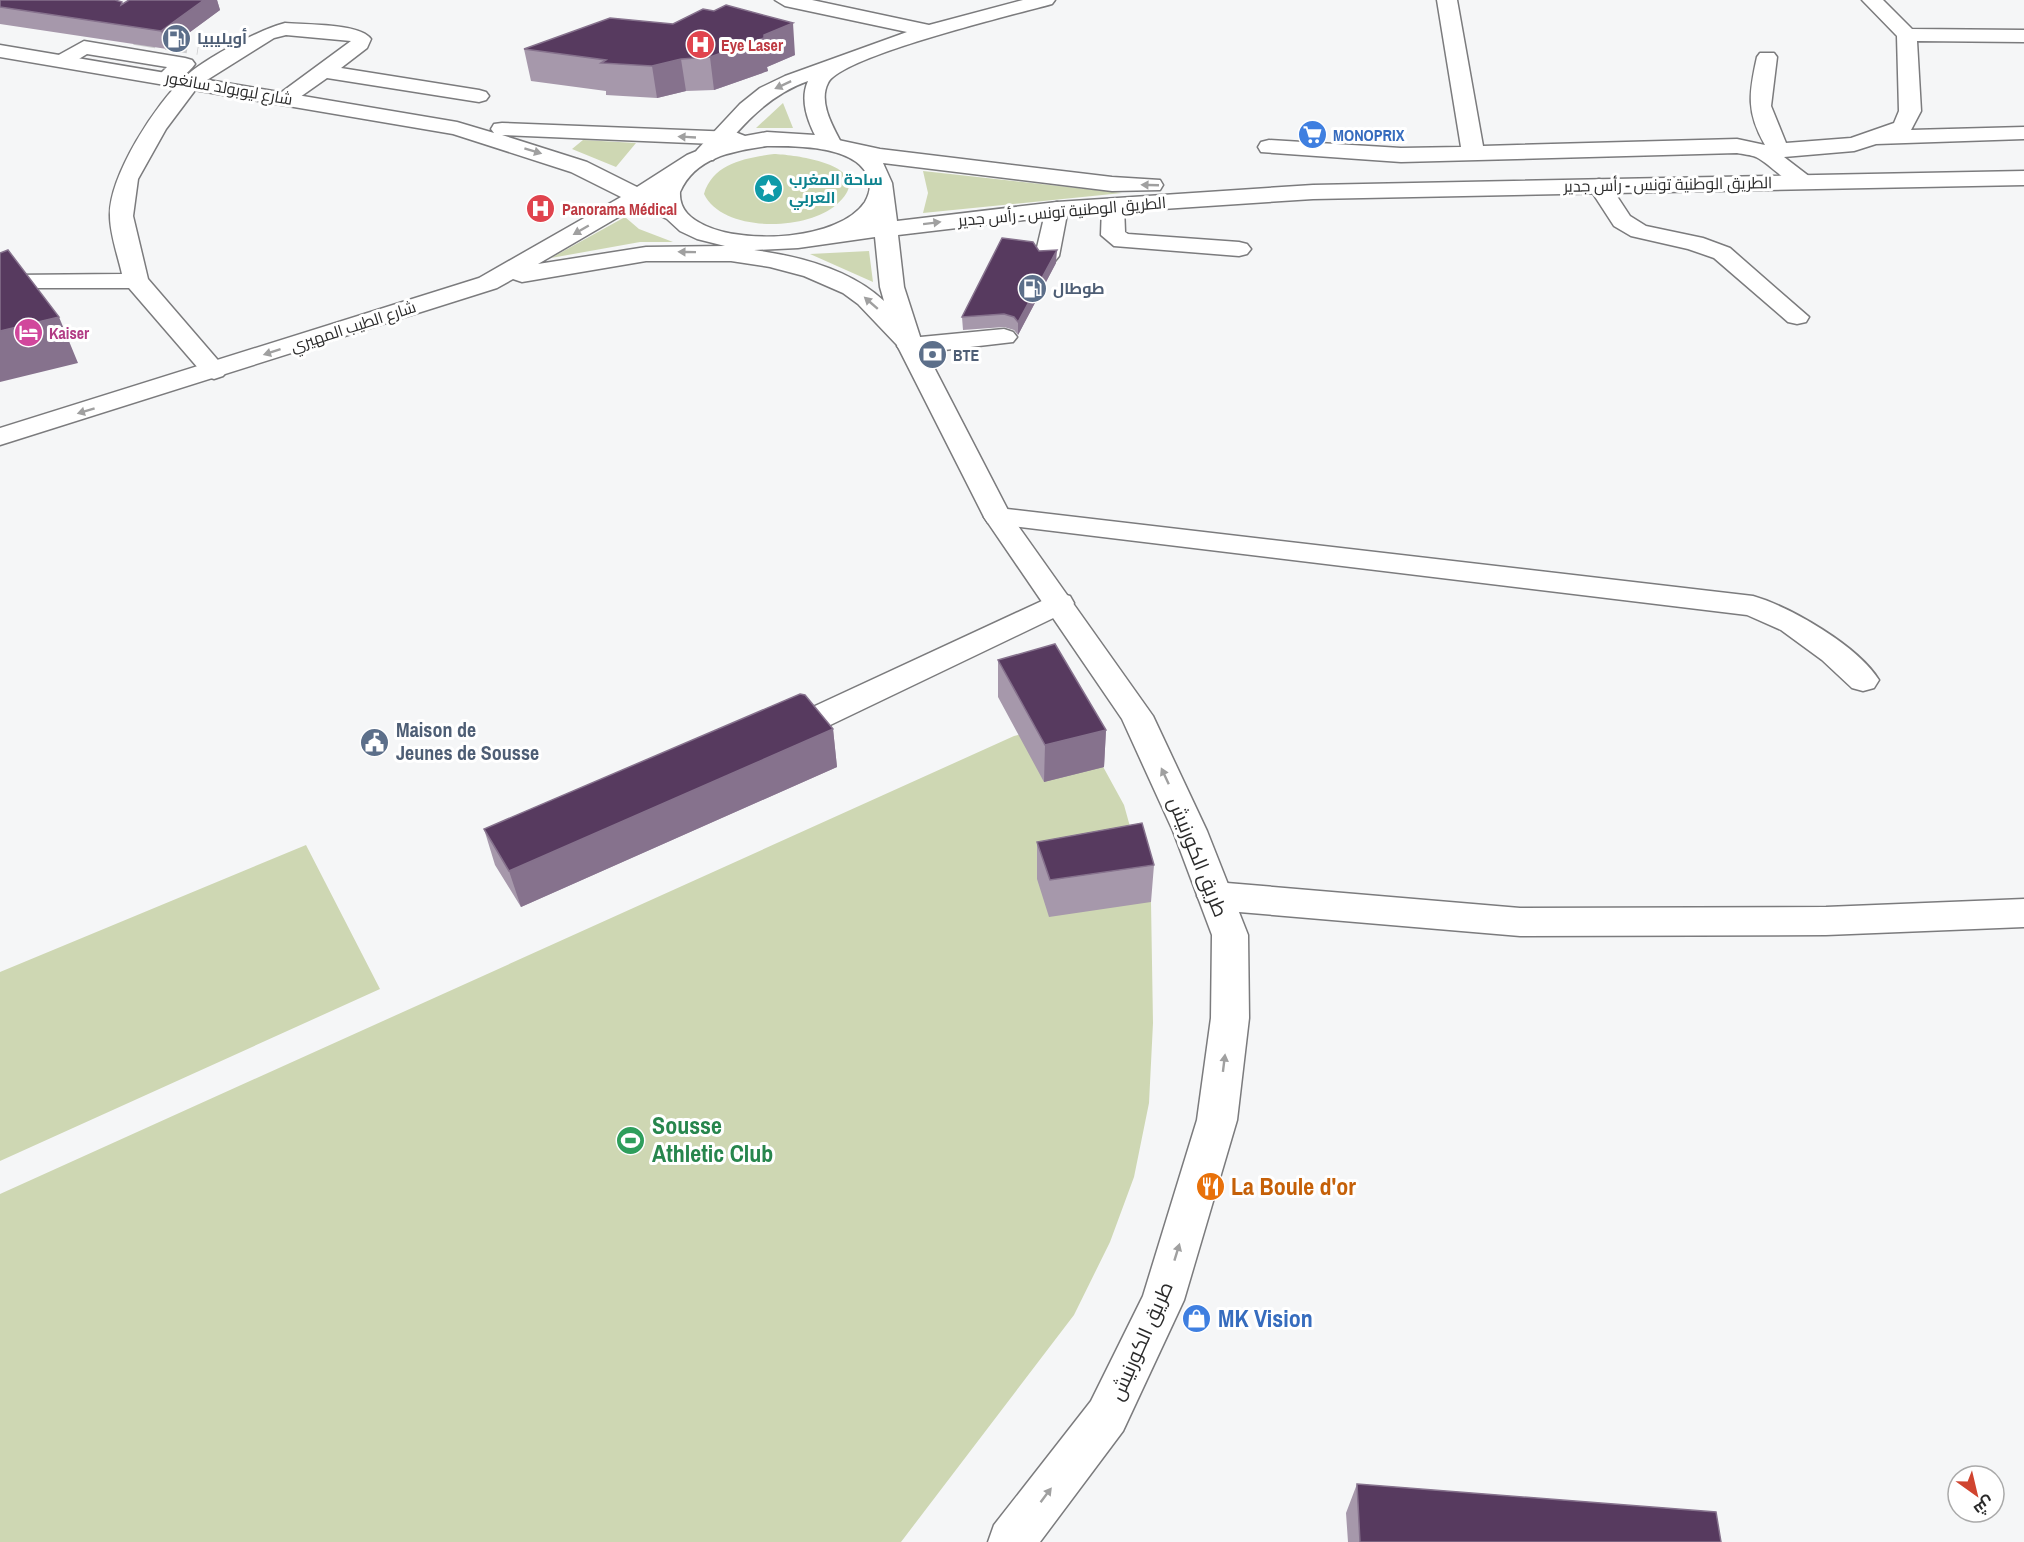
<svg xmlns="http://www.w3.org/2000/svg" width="2024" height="1542" font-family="'Archivo Narrow',Cairo,sans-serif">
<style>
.green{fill:#ced7b3}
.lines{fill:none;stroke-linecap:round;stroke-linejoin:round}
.minor-tunnel{stroke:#cdcdce;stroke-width:22;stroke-dasharray:22 10;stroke-linecap:butt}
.minor-casing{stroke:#7b7b7d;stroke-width:3}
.major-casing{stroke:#7b7b7d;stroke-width:3}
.minor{fill:#fff;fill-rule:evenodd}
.major{fill:#fff;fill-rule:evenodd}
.wall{fill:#a698ab}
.shaded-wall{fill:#86728d}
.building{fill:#573a5f;stroke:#86728d;stroke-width:1.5}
.oneway{fill:#a0a0a0}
.labels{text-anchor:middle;stroke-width:6;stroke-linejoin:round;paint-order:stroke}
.far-service-label{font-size:16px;font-weight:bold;fill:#4e5e75;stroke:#fff;text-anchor:start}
.far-health-label{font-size:16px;font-weight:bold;fill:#be3a42;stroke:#fff;text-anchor:start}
.far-street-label{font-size:16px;fill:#2b2b2b;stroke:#fff}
.far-shop-label{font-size:16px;font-weight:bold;fill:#366cbe;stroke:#fff;text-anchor:start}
.far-culture-label{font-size:16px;font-weight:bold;fill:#0d838f;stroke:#fff;text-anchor:start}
.far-hotel-label{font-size:16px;font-weight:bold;fill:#b23c85;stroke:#fff;text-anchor:start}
.service-label{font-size:20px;font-weight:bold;fill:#4e5e75;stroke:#fff;text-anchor:start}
.street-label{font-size:20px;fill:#2b2b2b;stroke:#fff}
.near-leisure-label{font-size:24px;font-weight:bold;fill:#27864d;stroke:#fff;text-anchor:start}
.near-food-label{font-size:24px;font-weight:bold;fill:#c56008;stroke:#fff;text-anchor:start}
.near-shop-label{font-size:24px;font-weight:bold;fill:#366cbe;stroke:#fff;text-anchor:start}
</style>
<rect width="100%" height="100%" fill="#f5f6f7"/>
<path class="green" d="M783 103 793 128H756Z
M583 140 636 143 616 167 572 149Z
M774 154C798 155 881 166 836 205 806 231 723 233 704 194 713 163 746 158 774 154Z
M923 171 1122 193 923 213 928 193Z
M625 217 639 229 673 242H640L551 258Z
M869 251 873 282 810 254Z
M1077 719 1124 805 1151 902 1153 1023 1149 1103 1134 1177 1110 1242 1074 1315 901 1542H0V1194L1014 736Z
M306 845 380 989 0 1161V972Z"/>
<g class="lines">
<path class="minor-tunnel" d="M135 34 199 44"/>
<defs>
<path id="minor" d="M775 0H812L929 25 1023 0H1055L1052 4C1016 14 841 56 828 83 818 102 833 127 842 144L839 149H823C811 130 798 103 808 81 766 96 741 127 713 160H697L694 155 697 150 740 104 760 88 785 76 907 32 785 6Z
M1437 0H1457L1483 146 1737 139 1765 145C1746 112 1749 93 1757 57L1760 53H1774L1777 57 1771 106 1786 143 1851 138 1894 123 1899 111 1897 36 1862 0H1883L1912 29 2024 30V42L1917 41 1921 111 1911 130 2024 127V139L1876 144 1854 151 1784 157 1814 180 1811 185C1789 190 1774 166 1756 157 1751 155 1743 154 1737 153L1401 162 1261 152 1258 147 1261 142 1269 140 1401 148 1461 147Z
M285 23C305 25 360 23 371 39L367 48 341 68 479 90 486 92 489 96 486 100 479 102 327 78 293 102H279L276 98 279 94 351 41 286 35 274 38 199 85 166 129 138 179 133 216 148 279 223 366 227 371 223 376 214 379 205 376 129 288H0V270L12 275 122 274C118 256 110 234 110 216 109 176 156 103 185 77 205 58 259 30 285 23Z
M84 41 185 58 192 60 195 64C187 75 173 85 160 81L157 77 167 67 87 54 69 65H55L52 61 55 57Z
M1599 179 1607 181 1630 216 1646 226 1703 238 1730 248 1809 317 1806 322 1797 324 1788 322 1714 258 1688 249 1631 236 1614 226 1588 186 1591 181Z
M1113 199 1121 201 1124 206 1125 232 1128 234 1239 242 1247 244 1251 249 1247 254 1239 256 1114 246 1101 235 1102 206 1105 201Z
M1057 202 1065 204 1068 209 1059 256 1055 261H1039L1035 256 1046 209 1049 204Z
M1004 329 1013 332 1017 337 1013 342 910 354 901 351 897 346 901 341 910 338Z
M998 508 1753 596C1791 607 1858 646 1879 680L1874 688 1863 691 1852 688 1822 660 1781 630 1747 615 988 523 984 517 988 511Z
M1059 593 1070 596 1074 603 1070 610 824 728 813 731 802 728 797 720 802 712Z
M1215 882 1520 908 1826 907 2024 899V927L1826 935 1520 936 1215 910 1203 906 1197 896 1203 886Z"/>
<path id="major" d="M0 45 457 122 494 133 491 129 494 124 502 123 735 132 745 136 767 132 815 135 880 149 1112 177 1160 180 1163 185 1160 190 1112 191 883 163 892 183 897 221 1057 202 1313 185 2024 171V185L1313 199 1057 216 898 235 904 287 923 346 1011 516 1153 716 1207 831 1248 935 1249 1018 1237 1120 1184 1300 1123 1431 1040 1542H988L994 1525 1091 1401 1143 1296 1197 1120 1211 1018 1212 935 1173 831 1122 719 984 517 897 345 858 304 843 293 804 276 770 267 731 261H646L522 282 513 279 497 288 0 445V428L479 278 621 197 571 172 453 134 0 57ZM502 135 714 144 687 155 637 187 587 162ZM767 146C796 146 860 145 869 180 871 187 869 195 865 202 838 241 745 244 706 226 691 219 679 210 680 192 695 157 733 151 767 146ZM639 205 667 219 680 231 697 239 725 246 646 247 538 264ZM875 237 880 287 884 301C850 269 798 256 754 250L798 248Z"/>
</defs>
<use href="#minor" class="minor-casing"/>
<use href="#major" class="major-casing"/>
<use href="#minor" class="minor"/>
<use href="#major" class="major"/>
</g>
<path class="wall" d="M0 0 122 2V4L129 0H217L220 10 167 49 0 24Z
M524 49 795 55 767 67 768 71 714 90 686 91 657 98 606 95V91L531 81Z
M1039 251 1056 263 1018 335 1014 330 1004 327 963 330 962 317Z
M998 660 1106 730 1104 767 1044 782 998 697Z
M833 729 837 767 521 907 495 865 484 829Z
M1037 842 1154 865 1151 902 1049 917 1037 879Z
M1357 1484 1721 1542H1348L1346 1513Z"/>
<path class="shaded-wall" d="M204 0H217L220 10 167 49 161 31Z
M793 23 795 55 767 67 768 71 714 90 710 57Z
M681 59 686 91 657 98 652 66Z
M1057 250 1056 263 1018 335V322Z
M59 317 78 363 0 382V331Z
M833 729 837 767 521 907 509 871Z
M1106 730 1104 767 1044 782 1045 745Z"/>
<path class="building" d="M0 0H115L122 2 121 5 129 0H204L161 31 0 7Z
M726 5 793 23 764 35V38L710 57 681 59 652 66 601 63 606 60 524 49 610 18 673 24 703 9 714 11Z
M1002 238 1033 242 1039 251 1057 250 1018 322 1014 317 1004 314 962 317Z
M8 250 59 317 0 331V253Z
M1055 644 1106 730 1045 745 998 660Z
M800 694 805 695 833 729 509 871 484 829Z
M1142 823 1154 865 1050 880 1037 842Z
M1357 1484 1716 1512 1721 1542H1360Z"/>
<defs><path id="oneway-solid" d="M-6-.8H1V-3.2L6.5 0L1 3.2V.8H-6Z" transform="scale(1.5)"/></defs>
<g class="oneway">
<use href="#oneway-solid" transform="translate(783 85) rotate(155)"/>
<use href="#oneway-solid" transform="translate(687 137) rotate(-177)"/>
<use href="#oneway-solid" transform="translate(533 151) rotate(17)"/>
<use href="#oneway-solid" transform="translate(1150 185) rotate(-178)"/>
<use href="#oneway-solid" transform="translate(932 223) rotate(-7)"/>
<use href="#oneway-solid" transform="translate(581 230) rotate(150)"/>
<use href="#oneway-solid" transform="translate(687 252) rotate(-179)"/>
<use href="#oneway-solid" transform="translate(871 303) rotate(-139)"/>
<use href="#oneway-solid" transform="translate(272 352) rotate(162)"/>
<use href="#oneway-solid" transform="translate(86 411) rotate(163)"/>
<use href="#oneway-solid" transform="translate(1165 776) rotate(-115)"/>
<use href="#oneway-solid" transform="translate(1224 1063) rotate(-83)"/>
<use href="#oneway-solid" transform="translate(1177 1252) rotate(-73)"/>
<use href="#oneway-solid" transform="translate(1046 1495) rotate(-53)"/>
</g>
<defs>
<symbol id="fuel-disc" viewBox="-11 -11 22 22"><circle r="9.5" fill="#5c6f8a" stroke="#fff"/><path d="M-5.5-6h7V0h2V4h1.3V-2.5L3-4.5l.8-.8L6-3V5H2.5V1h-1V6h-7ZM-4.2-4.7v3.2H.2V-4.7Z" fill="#fff"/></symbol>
<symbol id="hospital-disc" viewBox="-11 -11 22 22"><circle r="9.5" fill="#e0444e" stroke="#fff"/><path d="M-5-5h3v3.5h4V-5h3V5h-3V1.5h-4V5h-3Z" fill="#fff"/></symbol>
<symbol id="supermarket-disc" viewBox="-11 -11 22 22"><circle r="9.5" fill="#3f7fe0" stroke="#fff"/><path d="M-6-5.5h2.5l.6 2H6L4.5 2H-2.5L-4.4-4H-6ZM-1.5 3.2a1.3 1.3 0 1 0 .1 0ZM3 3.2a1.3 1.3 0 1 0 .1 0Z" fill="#fff"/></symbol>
<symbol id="sight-disc" viewBox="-11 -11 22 22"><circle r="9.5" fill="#0f9aa8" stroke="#fff"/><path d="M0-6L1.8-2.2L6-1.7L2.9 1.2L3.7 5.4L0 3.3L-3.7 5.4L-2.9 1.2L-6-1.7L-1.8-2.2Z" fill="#fff"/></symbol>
<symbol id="hotel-disc" viewBox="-11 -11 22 22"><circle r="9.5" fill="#d1479c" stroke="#fff"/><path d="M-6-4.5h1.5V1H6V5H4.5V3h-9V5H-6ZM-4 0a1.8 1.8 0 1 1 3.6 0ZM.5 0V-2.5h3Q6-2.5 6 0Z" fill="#fff"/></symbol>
<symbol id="bank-disc" viewBox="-11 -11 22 22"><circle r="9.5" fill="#5c6f8a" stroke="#fff"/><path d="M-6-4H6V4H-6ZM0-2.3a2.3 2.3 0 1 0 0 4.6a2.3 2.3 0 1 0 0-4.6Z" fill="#fff"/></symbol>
<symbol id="civic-disc" viewBox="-11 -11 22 22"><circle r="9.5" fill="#5c6f8a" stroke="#fff"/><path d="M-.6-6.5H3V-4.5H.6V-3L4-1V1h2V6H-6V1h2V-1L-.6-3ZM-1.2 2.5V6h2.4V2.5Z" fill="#fff"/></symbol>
<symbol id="stadium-disc" viewBox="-11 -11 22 22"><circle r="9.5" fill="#2e9e5b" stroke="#fff"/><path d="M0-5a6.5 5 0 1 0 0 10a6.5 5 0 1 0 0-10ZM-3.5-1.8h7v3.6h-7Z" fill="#fff"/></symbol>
<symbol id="restaurant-disc" viewBox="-11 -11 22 22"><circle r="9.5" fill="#e8710a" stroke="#fff"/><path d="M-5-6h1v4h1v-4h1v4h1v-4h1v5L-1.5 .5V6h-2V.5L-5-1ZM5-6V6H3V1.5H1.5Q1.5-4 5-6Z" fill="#fff"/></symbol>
<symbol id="shop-disc" viewBox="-11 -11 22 22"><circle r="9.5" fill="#3f7fe0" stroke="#fff"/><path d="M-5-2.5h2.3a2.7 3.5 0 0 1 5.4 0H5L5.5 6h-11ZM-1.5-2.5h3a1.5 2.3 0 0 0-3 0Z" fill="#fff"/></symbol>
</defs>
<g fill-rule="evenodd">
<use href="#fuel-disc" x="160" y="22" width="33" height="33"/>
<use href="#hospital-disc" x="684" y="28" width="33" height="33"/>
<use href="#supermarket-disc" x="1296" y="118" width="33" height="33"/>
<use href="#sight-disc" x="752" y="172" width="33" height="33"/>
<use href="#hospital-disc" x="524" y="192" width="33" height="33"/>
<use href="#fuel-disc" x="1016" y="272" width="33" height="33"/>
<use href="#hotel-disc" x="12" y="316" width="33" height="33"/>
<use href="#bank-disc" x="916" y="338" width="33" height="33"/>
<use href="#civic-disc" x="358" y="726" width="33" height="33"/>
<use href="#stadium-disc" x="614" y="1124" width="33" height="33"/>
<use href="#restaurant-disc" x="1194" y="1170" width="33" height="33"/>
<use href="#shop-disc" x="1180" y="1302" width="33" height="33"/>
</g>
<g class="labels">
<g class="far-service-label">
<text x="197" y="44">أويليبيا</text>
<text x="1053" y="294">طوطال</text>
<text x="953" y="361">BTE</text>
</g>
<g class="far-health-label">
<text x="721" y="51">Eye Laser</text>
<text x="562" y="215">Panorama Médical</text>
</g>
<g class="far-street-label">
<text transform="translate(229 88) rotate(10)" y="6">شارع ليوبولد سانغور</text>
<text transform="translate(1668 184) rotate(-1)" y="6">الطريق الوطنية تونس - رأس جدير</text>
<text transform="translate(1062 211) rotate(-5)" y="6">الطريق الوطنية تونس - رأس جدير</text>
<text transform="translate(353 326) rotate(-18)" y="6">شارع الطيب المهيري</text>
</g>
<g class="far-shop-label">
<text x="1333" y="141">MONOPRIX</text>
</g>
<g class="far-culture-label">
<text x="789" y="185">ساحة المغرب<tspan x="789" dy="18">العربي</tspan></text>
</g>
<g class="far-hotel-label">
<text x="49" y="339">Kaiser</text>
</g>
<g class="service-label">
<text x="396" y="737">Maison de<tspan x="396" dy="23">Jeunes de Sousse</tspan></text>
</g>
<g class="street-label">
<text transform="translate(1198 857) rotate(68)" y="7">طريق الكورنيش</text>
<text transform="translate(1141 1341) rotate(-66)" y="7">طريق الكورنيش</text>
</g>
<g class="near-leisure-label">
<text x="652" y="1134">Sousse<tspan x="652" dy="28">Athletic Club</tspan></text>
</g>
<g class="near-food-label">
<text x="1231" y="1195">La Boule d'or</text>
</g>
<g class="near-shop-label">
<text x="1218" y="1327">MK Vision</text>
</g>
</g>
<g transform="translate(1976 1494) rotate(146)"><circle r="28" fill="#ffffff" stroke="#aaaaaa" stroke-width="1.5"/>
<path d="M0-4.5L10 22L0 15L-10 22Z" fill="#d0442f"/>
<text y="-9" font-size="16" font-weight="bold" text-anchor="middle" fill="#2b2b2b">ش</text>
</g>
</svg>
